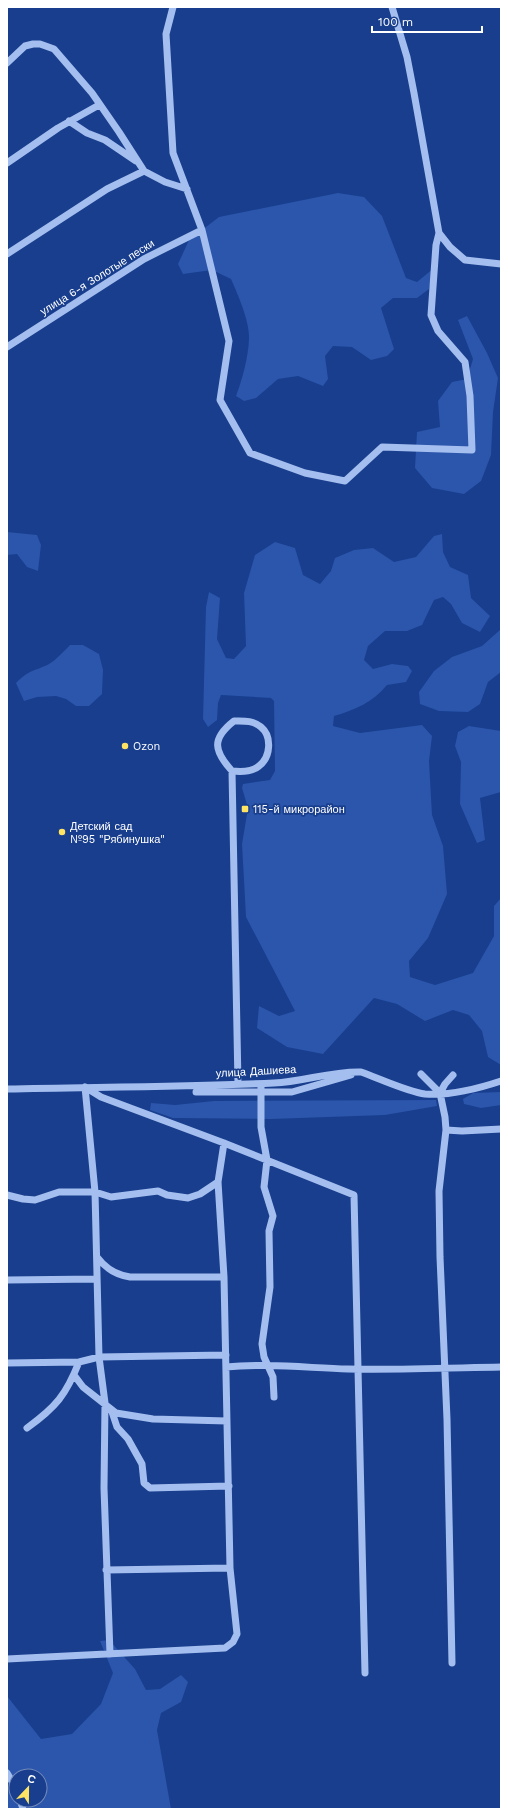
<svg xmlns="http://www.w3.org/2000/svg" width="508" height="1816" font-family="'Work Sans',sans-serif">
<style>
.green{fill:#2b56ac;fill-rule:evenodd}
.lines{fill:none;stroke-linecap:round;stroke-linejoin:round}
.minor{stroke:#a4beef;stroke-width:7}
.poi-dot{fill:#ffe362;stroke:#183e8d;stroke-width:1.5}
.labels{text-anchor:middle;stroke-width:3.5;stroke-linejoin:round;paint-order:stroke}
.street-label{font-size:11px;fill:#fff;stroke:#183e8d}
.poi-label{font-size:11px;fill:#fff;stroke:#183e8d;text-anchor:start}
</style>
<rect width="100%" height="100%" fill="#183e8d"/>
<path class="green" d="M338 193 364 197 382 216 406 278 417 282 434 268 429 289 417 298H393L381 308 394 349 387 356 371 360 352 347 333 346 325 356 328 379 323 386 298 376 278 379 256 398 244 401 236 396C243 377 248 358 249 339 250 322 238 295 231 279L212 270 183 274 178 264 189 240 219 217Z
M467 316 487 353 498 378 493 412 491 455 481 481 464 494 432 488 415 468 417 432 440 427 438 401 452 382 467 379 473 359 458 320Z
M7 532 37 535 41 545 38 571 27 567 17 554 7 555Z
M442 534 443 552 450 567 468 575 471 598 490 616 480 632 462 623 451 604 443 597 434 600 422 625 407 631H385L368 646 364 660 373 669 392 664 408 666 412 671 406 682 387 685C373 702 355 710 334 716L333 726 360 733 422 725 432 736 429 761 432 815 443 846 447 894 428 938 409 961 410 977 435 985 473 973 494 936V906L501 898V1065L488 1057 482 1031 469 1015 453 1010 425 1021 397 1004 374 998 323 1054 287 1047 257 1028 259 1006 279 1016 295 1011 246 917 242 844 248 808 242 788 243 784 270 780 275 771 274 701 271 698 221 695 218 703 217 720 208 727 203 719 206 607 209 592 220 598 217 639 226 658 234 659 246 646 244 593 255 555 275 542 295 548 303 575 320 584 331 571 335 558 354 550 373 548 394 562 416 557 434 536Z
M501 629V672L488 682 480 704 468 712 439 711 420 704 419 692 434 671 452 657 482 646Z
M70 645H83L99 654 103 670 102 694 89 706H76L66 699 56 696 37 697 24 701 16 683C30 669 33 672 49 664 56 660 64 651 70 645Z
M469 726 501 731V792L480 798 485 840 477 843 460 804 461 762 455 746 458 732Z
M501 1092V1105L481 1108 464 1104 463 1099 473 1093Z
M436 1100 437 1106 385 1115 271 1119 173 1118 150 1110 151 1103 175 1105 214 1101Z
M109 1640 135 1669 146 1690 160 1689 181 1675 188 1682 181 1702 161 1713 157 1730 171 1809H7V1696L41 1739 72 1734 101 1704 113 1673 100 1641ZM16 1776H40V1800H16Z"/>
<g class="lines">
<path class="minor" d="M173 7 166 34 173 153 202 230 229 341 220 400 250 453 305 473 345 481 382 447 472 450 470 396 465 362 438 331 431 315 436 245 439 233 414 93 407 57 392 7
M7 63 25 46 33 44H40L54 49 92 93 119 132 144 171 165 182 187 189
M69 121 87 133 105 140 136 161
M7 163 58 128 99 105
M439 233 450 247 465 260 501 264
M7 254 107 189 144 171
M7 347 144 259 202 230
M234 721C243 721 253 720 261 727 272 736 271 757 259 766 252 772 241 772 232 771 214 751 211 739 234 721Z
M232 771 238 1084
M421 1074 440 1093 445 1117 446 1130 439 1191 440 1257 447 1419 452 1663
M261 1084V1127L267 1160 264 1187 273 1216 269 1231 270 1287 262 1344 264 1357 273 1377 274 1397
M85 1087 101 1097 224 1143 354 1195 365 1673
M85 1087 95 1192 99 1357 105 1403 104 1488 110 1654
M7 1089C96 1087 185 1087 274 1083 303 1082 331 1071 361 1072 378 1078 408 1092 425 1094 451 1096 477 1089 501 1081
M196 1092H292L351 1075
M440 1093 445 1084 453 1075
M446 1130 462 1131 501 1129
M7 1195 23 1199 35 1200 59 1192H95L111 1197 158 1191 167 1195 188 1198 200 1194 218 1182
M97 1257C106 1269 116 1275 130 1277H224
M7 1280 97 1279
M7 1363 79 1362 99 1357 226 1355
M226 1367C265 1363 309 1368 348 1369 399 1370 450 1368 501 1367
M74 1375 83 1387 116 1413 153 1419 227 1421
M111 1409 117 1427 128 1439 142 1464 144 1483 150 1488 229 1486
M27 1428C56 1407 66 1395 79 1362
M106 1570 230 1568
M7 1659 225 1648 233 1642 237 1634 230 1568 224 1277 218 1182 224 1143
M7 1773 16 1788
M20 1800 23 1809"/>
</g>
<g class="poi-dot">
<circle cx="125" cy="746" r="4"/>
<rect x="241" y="805" width="8" height="8" rx="2"/>
<circle cx="62" cy="832" r="4"/>
</g>
<g class="labels">
<g class="street-label">
<text transform="translate(97 277) rotate(-32)" y="4">улица 6-я Золотые пески</text>
<text transform="translate(256 1071) rotate(-3)" y="4">улица Дашиева</text>
</g>
<g class="poi-label">
<text x="133" y="750">Ozon</text>
<text x="253" y="813">115-й микрорайон</text>
<text x="70" y="830">Детский сад<tspan x="70" dy="13">№95 "Рябинушка"</tspan></text>
</g>
</g>
<rect width="508" height="1816" fill="none" stroke="#ffffff" stroke-width="16"/>
<g transform="translate(28 1788) rotate(22)"><circle r="19" fill="#183e8d" stroke="#748bbb"/>
<path d="M0-3L7 15L0 10L-7 15Z" fill="#ffe362"/>
<text y="-6" font-size="11" font-weight="bold" text-anchor="middle" fill="#ffffff">С</text>
</g>
<path d="M372 26v6h110v-6" fill="none" stroke="#ffffff" stroke-width="2"/>
<text x="378" y="26" font-size="12" fill="#ffffff" stroke="#183e8d" stroke-width="3" paint-order="stroke">100 m</text>
</svg>
